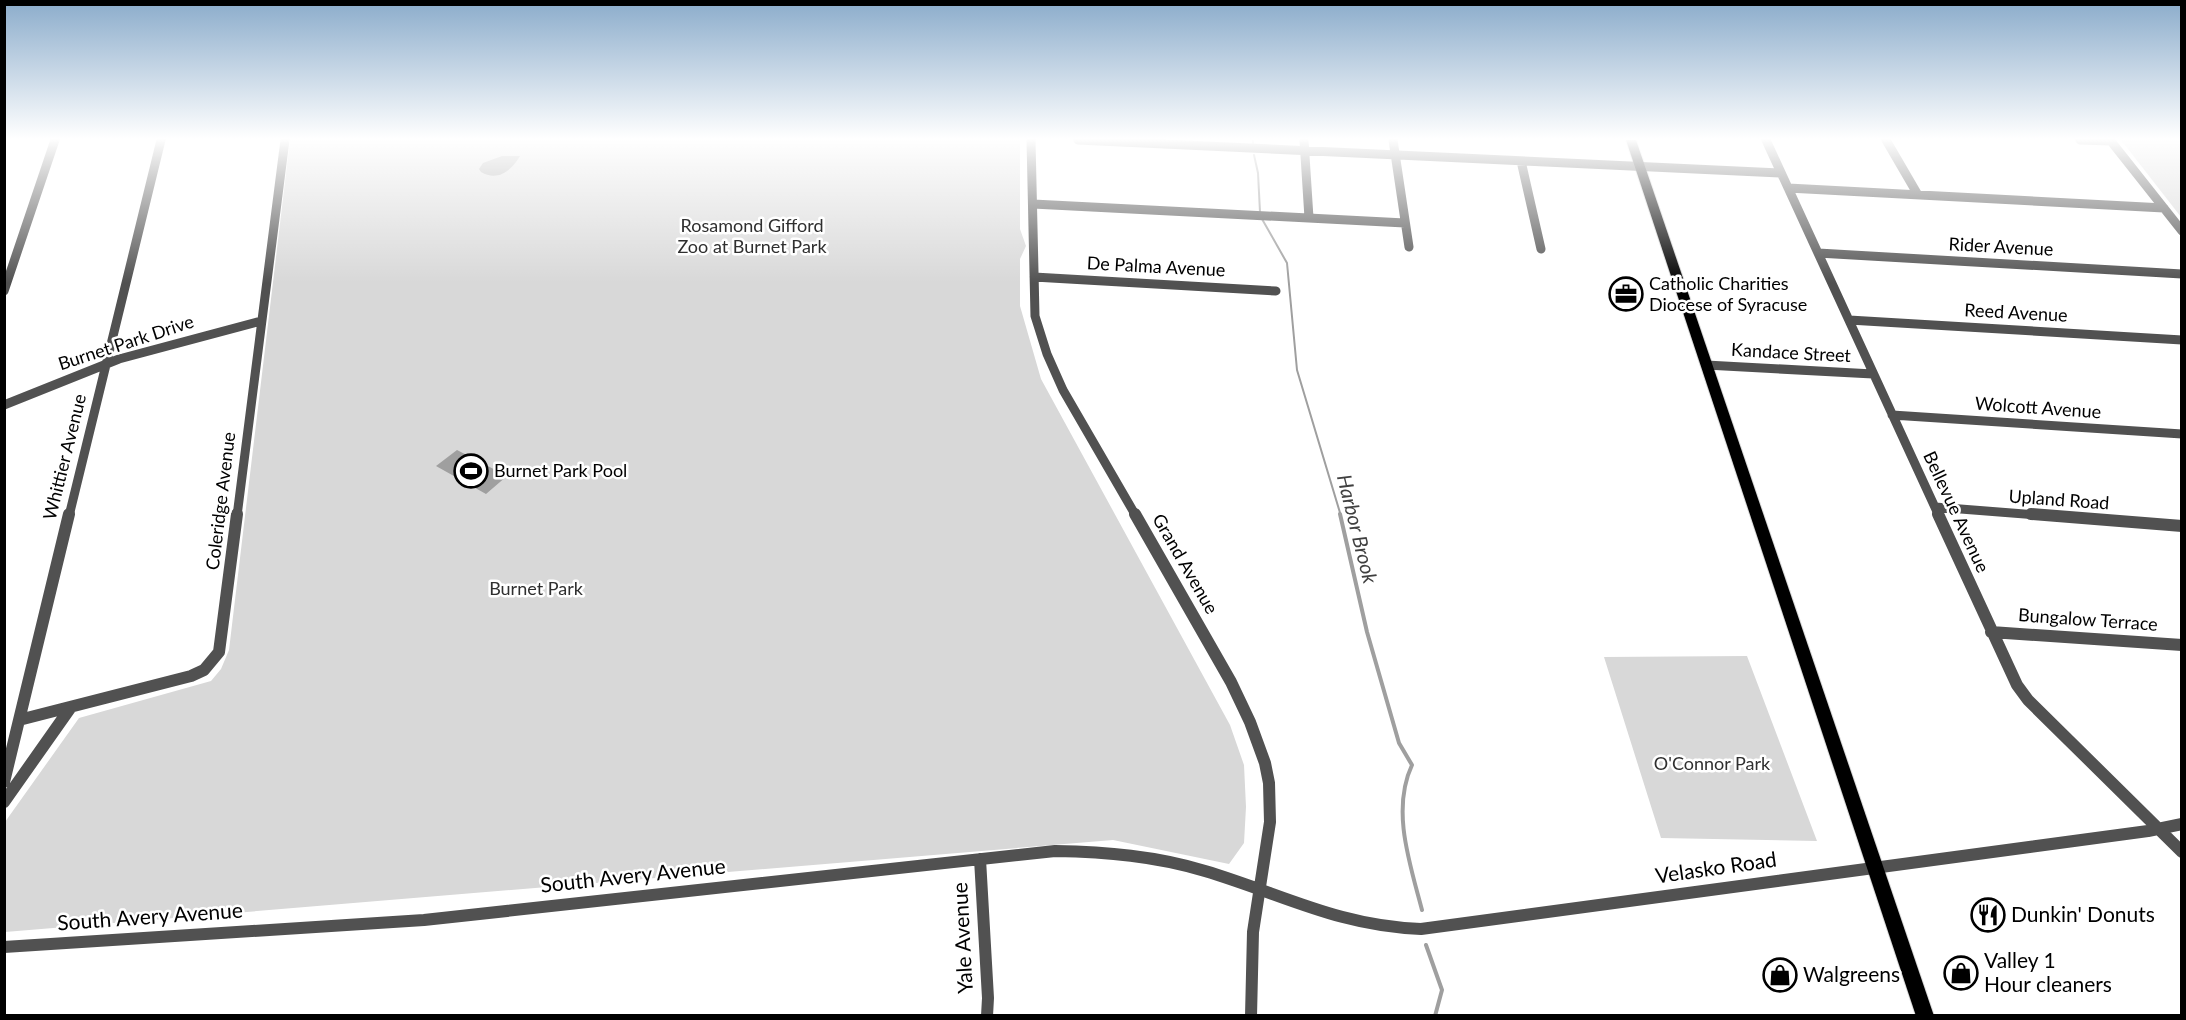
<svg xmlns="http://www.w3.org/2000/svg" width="2186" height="1020" font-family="Lato,sans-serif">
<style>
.green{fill:#d8d8d8}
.water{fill:#9f9f9f}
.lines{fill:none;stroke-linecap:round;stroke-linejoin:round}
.stream-far1{stroke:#9f9f9f;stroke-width:2}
.stream{stroke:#9f9f9f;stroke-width:4}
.major-casing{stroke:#dbdbdb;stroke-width:2}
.minor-far1{stroke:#515151;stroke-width:9}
.minor{stroke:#515151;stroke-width:12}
.major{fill:#000;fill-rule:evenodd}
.labels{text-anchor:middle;stroke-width:5;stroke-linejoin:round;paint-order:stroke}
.park-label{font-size:18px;fill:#2f2f2f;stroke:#fff}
.street-label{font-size:18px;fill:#000;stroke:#fff}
.poi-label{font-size:18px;fill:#000;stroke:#fff;text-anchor:start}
.water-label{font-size:20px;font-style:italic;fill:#404040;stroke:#fff}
.near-street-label{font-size:21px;fill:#000;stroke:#fff}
.near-poi-label{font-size:21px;fill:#000;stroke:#fff;text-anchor:start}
</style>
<rect width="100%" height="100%" fill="#fff"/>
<path class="green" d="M290 140H1020V229L1026 246 1020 259V306L1041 379 1230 725 1244 765 1246 807 1244 843 1229 864 1113 840 5 932V822L79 718 211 681 221 669 229 650Z
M2121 140H2181V217Z
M1747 656 1817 841 1661 838 1604 657Z"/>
<path class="water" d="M502 156H520C512 170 498 182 481 172L479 169 483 163Z
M457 450 507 476 486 494 436 466Z"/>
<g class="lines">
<path class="stream-far1" d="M1253 140V143
M1254 155 1258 173 1260 212
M1262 219 1287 263 1297 370 1341 516"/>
<path class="stream" d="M1340 514 1367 632 1399 743 1412 765C1391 810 1410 864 1422 910
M1426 945 1442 990 1435 1016"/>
<defs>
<path id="major" d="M1626 140H1636L1934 1016H1916Z"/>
</defs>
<use href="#major" class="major-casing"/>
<path class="minor-far1" d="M1031 140 1035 316 1047 354 1063 390 1136 516
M1078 140 1781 173
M1304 140 1309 218
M1393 140 1409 247
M1766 140 1939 516
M1886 140 1918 195
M2080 140 2111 141
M2110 140 2182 231
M1521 161 1541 249
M1788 188 2164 208
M1033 204 1405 223
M1818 253 2182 274
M1034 277 1276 291
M4 291 55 140
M1849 320 2182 340
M1706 365 1873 374
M4 405 119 359 261 321
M1892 415 2182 434
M1935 507 2050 516
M69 516 161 140
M237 516 285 140"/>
<path class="minor" d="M1135 514 1231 682 1250 722 1265 763 1269 783 1270 822 1253 932 1251 1016
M1938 514 2017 685 2028 700 2182 852
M2031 514 2182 526
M1991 632 2182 645
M19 720 191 676 204 670 219 652 237 514
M4 782 69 514
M4 802 71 707
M980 859 988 998 987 1016
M4 947 424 920 1055 851C1106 852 1156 856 1205 871 1282 894 1338 926 1421 929L2148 831 2182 824"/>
<use href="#major" class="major"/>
</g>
<linearGradient id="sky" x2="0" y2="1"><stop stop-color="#8baccb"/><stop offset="0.49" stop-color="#fff"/><stop offset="1" stop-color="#fff" stop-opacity="0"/></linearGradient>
<rect width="2186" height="283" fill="url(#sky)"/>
<defs>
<symbol id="office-ring" viewBox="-11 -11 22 22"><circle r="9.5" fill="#fff" stroke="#000" stroke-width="1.5"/><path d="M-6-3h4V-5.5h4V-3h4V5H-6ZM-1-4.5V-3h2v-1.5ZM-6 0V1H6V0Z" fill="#000"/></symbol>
<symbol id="stadium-ring" viewBox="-11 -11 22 22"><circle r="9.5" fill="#fff" stroke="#000" stroke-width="1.5"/><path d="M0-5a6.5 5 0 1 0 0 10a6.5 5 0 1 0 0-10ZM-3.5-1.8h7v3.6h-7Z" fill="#000"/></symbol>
<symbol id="restaurant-ring" viewBox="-11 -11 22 22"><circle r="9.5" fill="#fff" stroke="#000" stroke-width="1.5"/><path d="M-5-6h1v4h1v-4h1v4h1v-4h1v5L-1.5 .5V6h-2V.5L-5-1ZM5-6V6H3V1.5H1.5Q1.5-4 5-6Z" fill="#000"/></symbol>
<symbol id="shop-ring" viewBox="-11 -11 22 22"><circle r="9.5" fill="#fff" stroke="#000" stroke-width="1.5"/><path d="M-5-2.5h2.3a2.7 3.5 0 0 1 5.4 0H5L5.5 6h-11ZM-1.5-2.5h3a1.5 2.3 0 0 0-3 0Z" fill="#000"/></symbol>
</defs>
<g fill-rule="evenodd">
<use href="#office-ring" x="1607" y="275" width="38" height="38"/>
<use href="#stadium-ring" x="452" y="452" width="38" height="38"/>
<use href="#restaurant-ring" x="1969" y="896" width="38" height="38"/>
<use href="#shop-ring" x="1942" y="954" width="38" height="38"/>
<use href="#shop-ring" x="1761" y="956" width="38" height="38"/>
</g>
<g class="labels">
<g class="park-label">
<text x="752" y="232">Rosamond Gifford<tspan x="752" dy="21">Zoo at Burnet Park</tspan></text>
<text x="536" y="595">Burnet Park</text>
<text x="1712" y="770">O'Connor Park</text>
</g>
<g class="street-label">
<text transform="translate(2001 247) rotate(3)" y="6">Rider Avenue</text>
<text transform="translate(1156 267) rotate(3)" y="6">De Palma Avenue</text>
<text transform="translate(2016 313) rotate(3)" y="6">Reed Avenue</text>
<text transform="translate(126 343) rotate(-18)" y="6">Burnet Park Drive</text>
<text transform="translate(1791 353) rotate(3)" y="6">Kandace Street</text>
<text transform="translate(2038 408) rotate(4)" y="6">Wolcott Avenue</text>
<text transform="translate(65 457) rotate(-76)" y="6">Whittier Avenue</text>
<text transform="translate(2059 500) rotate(4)" y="6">Upland Road</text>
<text transform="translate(221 501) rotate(-83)" y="6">Coleridge Avenue</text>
<text transform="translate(1956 512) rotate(65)" y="6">Bellevue Avenue</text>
<text transform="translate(1185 564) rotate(60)" y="6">Grand Avenue</text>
<text transform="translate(2088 620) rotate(4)" y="6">Bungalow Terrace</text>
</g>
<g class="poi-label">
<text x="1649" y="290">Catholic Charities<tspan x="1649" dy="21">Diocese of Syracuse</tspan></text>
<text x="494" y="477">Burnet Park Pool</text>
</g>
<g class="water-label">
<text transform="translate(1357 529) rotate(76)" y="7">Harbor Brook</text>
</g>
<g class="near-street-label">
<text transform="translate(1716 868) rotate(-8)" y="7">Velasko Road</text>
<text transform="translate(633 876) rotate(-6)" y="7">South Avery Avenue</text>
<text transform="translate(150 917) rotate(-4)" y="7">South Avery Avenue</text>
<text transform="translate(963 938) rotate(-93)" y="7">Yale Avenue</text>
</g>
<g class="near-poi-label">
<text x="2011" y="922">Dunkin' Donuts</text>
<text x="1984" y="968">Valley 1<tspan x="1984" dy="24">Hour cleaners</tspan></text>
<text x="1803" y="982">Walgreens</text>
</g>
</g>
<rect width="2186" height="1020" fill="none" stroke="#000000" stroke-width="12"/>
</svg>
